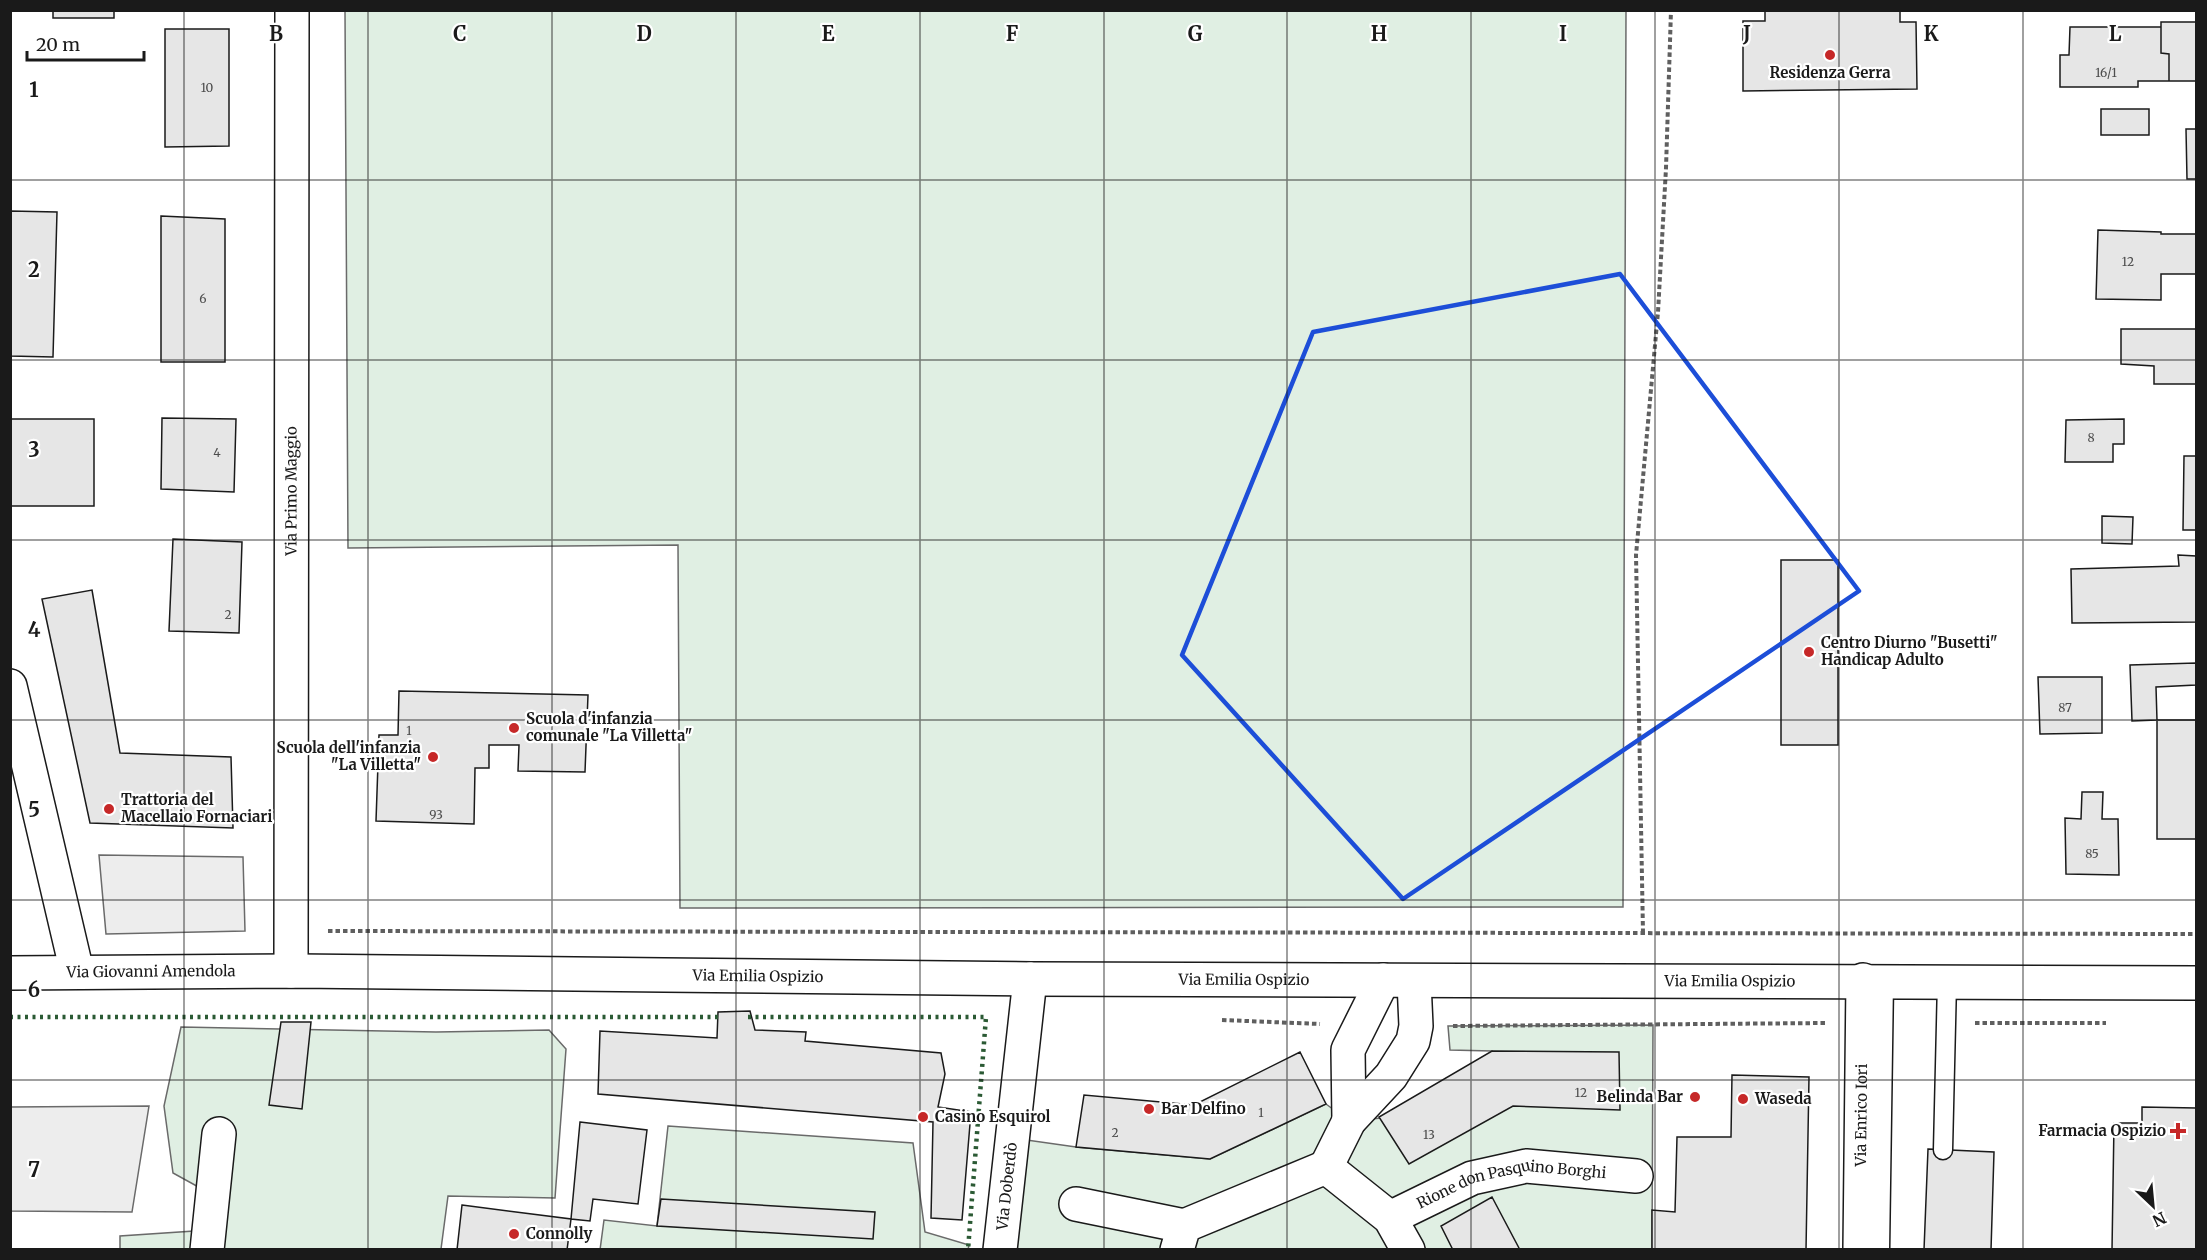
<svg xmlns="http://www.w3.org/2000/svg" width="2207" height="1260" font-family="Merriweather,serif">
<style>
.green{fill:#e0efe3;stroke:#6a6a6a;stroke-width:1.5}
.parking{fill:#ededed;stroke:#6a6a6a;stroke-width:1.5}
.building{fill:#e6e6e6;stroke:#1a1a1a;stroke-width:1.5}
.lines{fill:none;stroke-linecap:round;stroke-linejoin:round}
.lane-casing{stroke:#1a1a1a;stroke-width:21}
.street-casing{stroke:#1a1a1a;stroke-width:36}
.secondary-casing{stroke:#1a1a1a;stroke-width:36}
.path{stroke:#5f5f5f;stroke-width:4;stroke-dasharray:4.5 3;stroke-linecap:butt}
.lane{stroke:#fff;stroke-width:18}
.street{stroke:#fff;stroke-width:33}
.secondary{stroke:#fff;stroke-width:33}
.hedge{stroke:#2b5a34;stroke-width:4.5;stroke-dasharray:3 4.5;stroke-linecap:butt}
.marked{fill:none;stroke:#1d4ed8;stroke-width:4.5;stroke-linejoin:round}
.grid{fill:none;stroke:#1a1a1a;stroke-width:1.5;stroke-opacity:0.55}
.poi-dot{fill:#c62828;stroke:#fff;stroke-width:2}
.labels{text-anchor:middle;stroke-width:4.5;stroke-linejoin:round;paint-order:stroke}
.number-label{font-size:12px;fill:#4d4d4d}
.poi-label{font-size:15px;font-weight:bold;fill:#1a1a1a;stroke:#fff;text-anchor:start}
.street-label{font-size:15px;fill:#1a1a1a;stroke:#fff}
.grid-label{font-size:20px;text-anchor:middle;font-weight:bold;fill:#1a1a1a;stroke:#fff;stroke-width:4.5;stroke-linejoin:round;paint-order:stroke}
</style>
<rect width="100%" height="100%" fill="#fff"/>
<path class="green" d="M345 11H1626L1623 907 680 908 678 545 348 548Z
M1653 1025 1652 1249 1000 1250 1012 1138 1076 1147 1210 1159 1326 1104 1349 1121 1513 1106 1492 1051 1450 1050 1448 1026Z
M181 1027 436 1032 549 1030 566 1049 555 1198 448 1196 441 1249 120 1250V1236L209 1230 213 1195 173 1173 164 1106Z
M668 1126 913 1143 925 1232 969 1245 968 1250H600L604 1220 657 1226Z"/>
<path class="parking" d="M99 855 243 857 245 931 106 934Z
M149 1106 132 1212 11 1211V1107Z"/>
<path class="building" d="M53 10H114V18H53Z
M1765 10H1900V22H1916L1917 89 1743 91V21H1765Z
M2161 22H2196V81H2169V54L2161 53Z
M2070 27H2161V53L2169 54V81H2138V87H2060V55H2069Z
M165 29H229V146L165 147Z
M2101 109H2149V135H2101Z
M2186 129H2196V179H2187Z
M10 211 57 212 53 357 10 356Z
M161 216 225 219V362H161Z
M2098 230 2161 232V234H2196V274H2161V300L2096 299Z
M2121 329H2196V384H2154V366L2121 364Z
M162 418 236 419 234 492 161 489Z
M10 419H94V506H10Z
M2124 419V444H2113V462H2065L2066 420Z
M2184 456H2196V530H2183Z
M2102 516 2133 517 2132 544 2102 543Z
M173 539 242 542 239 633 169 631Z
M2178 555 2196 556V622L2072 623 2071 569 2179 566Z
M1781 560H1838V745H1781Z
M92 590 120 753 231 757 233 828 90 823 42 599Z
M2196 663V685L2156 687 2157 720 2132 721 2130 665Z
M2038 677H2102V733L2040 734Z
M399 691 588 695 585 772 518 771 519 745H489V768H475L474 824 376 821 379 735H398Z
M2157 720H2196V839H2157Z
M2082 792H2103L2102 819H2118L2119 875 2066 874 2065 818 2081 819Z
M750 1011 755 1030 806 1032 805 1041 941 1053 945 1074 938 1107 971 1112 962 1220 931 1218 933 1122 598 1094 600 1031 717 1038 718 1012Z
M281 1022H311L302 1109 269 1105Z
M1492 1051 1619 1052 1620 1110 1513 1106 1409 1164 1379 1117Z
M1300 1052 1326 1104 1210 1159 1076 1147 1084 1095 1194 1105Z
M1732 1075 1809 1077 1806 1250H1652V1210L1675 1212 1677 1137H1731Z
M2142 1107 2196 1108V1250H2112L2114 1123H2142Z
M580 1122 647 1130 638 1204 593 1199 590 1221 571 1219Z
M1928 1149 1994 1152 1991 1250H1924Z
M1492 1197 1520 1250H1453L1441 1226Z
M661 1199 875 1212 873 1239 657 1226Z
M462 1205 571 1219 567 1250H457Z"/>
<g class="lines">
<defs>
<path id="lane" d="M1943 1150 1947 982
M1880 1250 1884 981"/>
<g id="street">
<path d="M10 686 77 972"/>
<path id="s1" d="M291 971 292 10"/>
<path d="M1349 1121 1348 1050 1383 980"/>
<path d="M1326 1167 1349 1121 1391 1076 1413 1041 1416 1026 1414 982"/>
<path d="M1076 1204 1184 1226"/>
<path id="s2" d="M1390 1218 1472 1178 1526 1166 1636 1176"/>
<path d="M207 1250 219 1134"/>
<path id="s3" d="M1000 1250 1030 979"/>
<path d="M1177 1250 1184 1226 1326 1167 1390 1218 1408 1250"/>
<path id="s4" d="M1860 1250 1863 980"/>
</g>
<g id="secondary">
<path id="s5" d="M10 973C106 972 201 971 296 971 541 972 787 978 1032 979 1420 981 1808 981 2196 983"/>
</g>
</defs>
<use href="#lane" class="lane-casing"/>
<use href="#street" class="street-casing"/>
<use href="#secondary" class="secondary-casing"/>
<path class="path" d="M328 931 2196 934
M1643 933 1636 555 1658 312 1666 168 1671 10
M1222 1020 1320 1024
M1975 1023H2106
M1453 1026 1827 1023"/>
<use href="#lane" class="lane"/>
<use href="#street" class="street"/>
<use href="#secondary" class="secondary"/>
<path class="hedge" d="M10 1017H722
M748 1017H986L968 1250"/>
</g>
<path class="marked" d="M1620 274 1859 591 1403 899 1182 655 1313 332Z"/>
<path class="grid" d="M184 10V1250M368 10V1250M552 10V1250M736 10V1250M920 10V1250M1104 10V1250M1287 10V1250M1471 10V1250M1655 10V1250M1839 10V1250M2023 10V1250M10 180H2196M10 360H2196M10 540H2196M10 720H2196M10 900H2196M10 1080H2196"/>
<g class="poi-dot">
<circle cx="1830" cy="55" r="6"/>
<circle cx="1809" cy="652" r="6"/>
<circle cx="514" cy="728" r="6"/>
<circle cx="433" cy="757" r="6"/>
<circle cx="109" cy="809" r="6"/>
<circle cx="1695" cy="1097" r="6"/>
<circle cx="1743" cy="1099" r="6"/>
<circle cx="1149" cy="1109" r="6"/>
<circle cx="923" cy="1117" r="6"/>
<path d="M2175 1122h6v6h6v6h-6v6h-6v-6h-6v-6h6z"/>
<circle cx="514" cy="1234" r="6"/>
</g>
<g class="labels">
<g class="number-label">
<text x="2106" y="77">16/1</text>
<text x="207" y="92">10</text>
<text x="2128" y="266">12</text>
<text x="203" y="303">6</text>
<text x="2091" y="442">8</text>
<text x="217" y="457">4</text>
<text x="228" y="619">2</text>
<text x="2065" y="712">87</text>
<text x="409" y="735">1</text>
<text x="436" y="819">93</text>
<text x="2092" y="858">85</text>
<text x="1581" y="1097">12</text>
<text x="1261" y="1117">1</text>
<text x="1115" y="1137">2</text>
<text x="1429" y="1139">13</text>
</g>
<g class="poi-label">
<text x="1830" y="78" text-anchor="middle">Residenza Gerra</text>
<text x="1821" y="648">Centro Diurno "Busetti"<tspan x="1821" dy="17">Handicap Adulto</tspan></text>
<text x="526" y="724">Scuola d'infanzia<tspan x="526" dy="17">comunale "La Villetta"</tspan></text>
<text x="421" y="753" text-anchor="end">Scuola dell'infanzia<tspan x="421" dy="17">"La Villetta"</tspan></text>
<text x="121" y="805">Trattoria del<tspan x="121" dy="17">Macellaio Fornaciari</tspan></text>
<text x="1683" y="1102" text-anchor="end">Belinda Bar</text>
<text x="1755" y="1104">Waseda</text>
<text x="1161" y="1114">Bar Delfino</text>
<text x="935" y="1122">Casino Esquirol</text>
<text x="2166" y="1136" text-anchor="end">Farmacia Ospizio</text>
<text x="526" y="1239">Connolly</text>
</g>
<g class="street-label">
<text dy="5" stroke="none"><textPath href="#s1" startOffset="480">Via Primo Maggio</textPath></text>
<text dy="5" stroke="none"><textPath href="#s5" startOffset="141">Via Giovanni Amendola</textPath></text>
<text dy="5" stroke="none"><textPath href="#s5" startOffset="748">Via Emilia Ospizio</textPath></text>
<text dy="5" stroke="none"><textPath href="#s5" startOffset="1234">Via Emilia Ospizio</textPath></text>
<text dy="5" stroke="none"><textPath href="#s5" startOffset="1720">Via Emilia Ospizio</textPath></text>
<text dy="5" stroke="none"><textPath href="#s4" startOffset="135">Via Enrico Iori</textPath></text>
<text dy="5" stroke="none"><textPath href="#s3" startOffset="64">Via Doberdò</textPath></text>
<text dy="5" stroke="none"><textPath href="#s2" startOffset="129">Rione don Pasquino Borghi</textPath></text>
</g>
</g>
<g class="grid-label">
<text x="276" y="41">B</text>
<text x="460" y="41">C</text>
<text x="644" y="41">D</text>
<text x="828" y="41">E</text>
<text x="1012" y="41">F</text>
<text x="1195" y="41">G</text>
<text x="1379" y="41">H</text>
<text x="1563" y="41">I</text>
<text x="1747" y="41">J</text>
<text x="1931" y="41">K</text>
<text x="2115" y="41">L</text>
<text x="34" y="97">1</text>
<text x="34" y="277">2</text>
<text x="34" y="457">3</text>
<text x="34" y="637">4</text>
<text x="34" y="817">5</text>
<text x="34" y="997">6</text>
<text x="34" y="1177">7</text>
</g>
<rect width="2207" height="1260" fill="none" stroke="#1a1a1a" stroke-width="24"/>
<g transform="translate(2153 1206) rotate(154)" stroke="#ffffff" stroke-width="4.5" paint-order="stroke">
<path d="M0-4.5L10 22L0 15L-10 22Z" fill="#1a1a1a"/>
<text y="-9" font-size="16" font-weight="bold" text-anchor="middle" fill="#1a1a1a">N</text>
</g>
<path d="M27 51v9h117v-9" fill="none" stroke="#1a1a1a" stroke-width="3"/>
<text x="36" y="51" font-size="18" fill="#1a1a1a" stroke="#ffffff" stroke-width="4.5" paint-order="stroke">20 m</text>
</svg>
